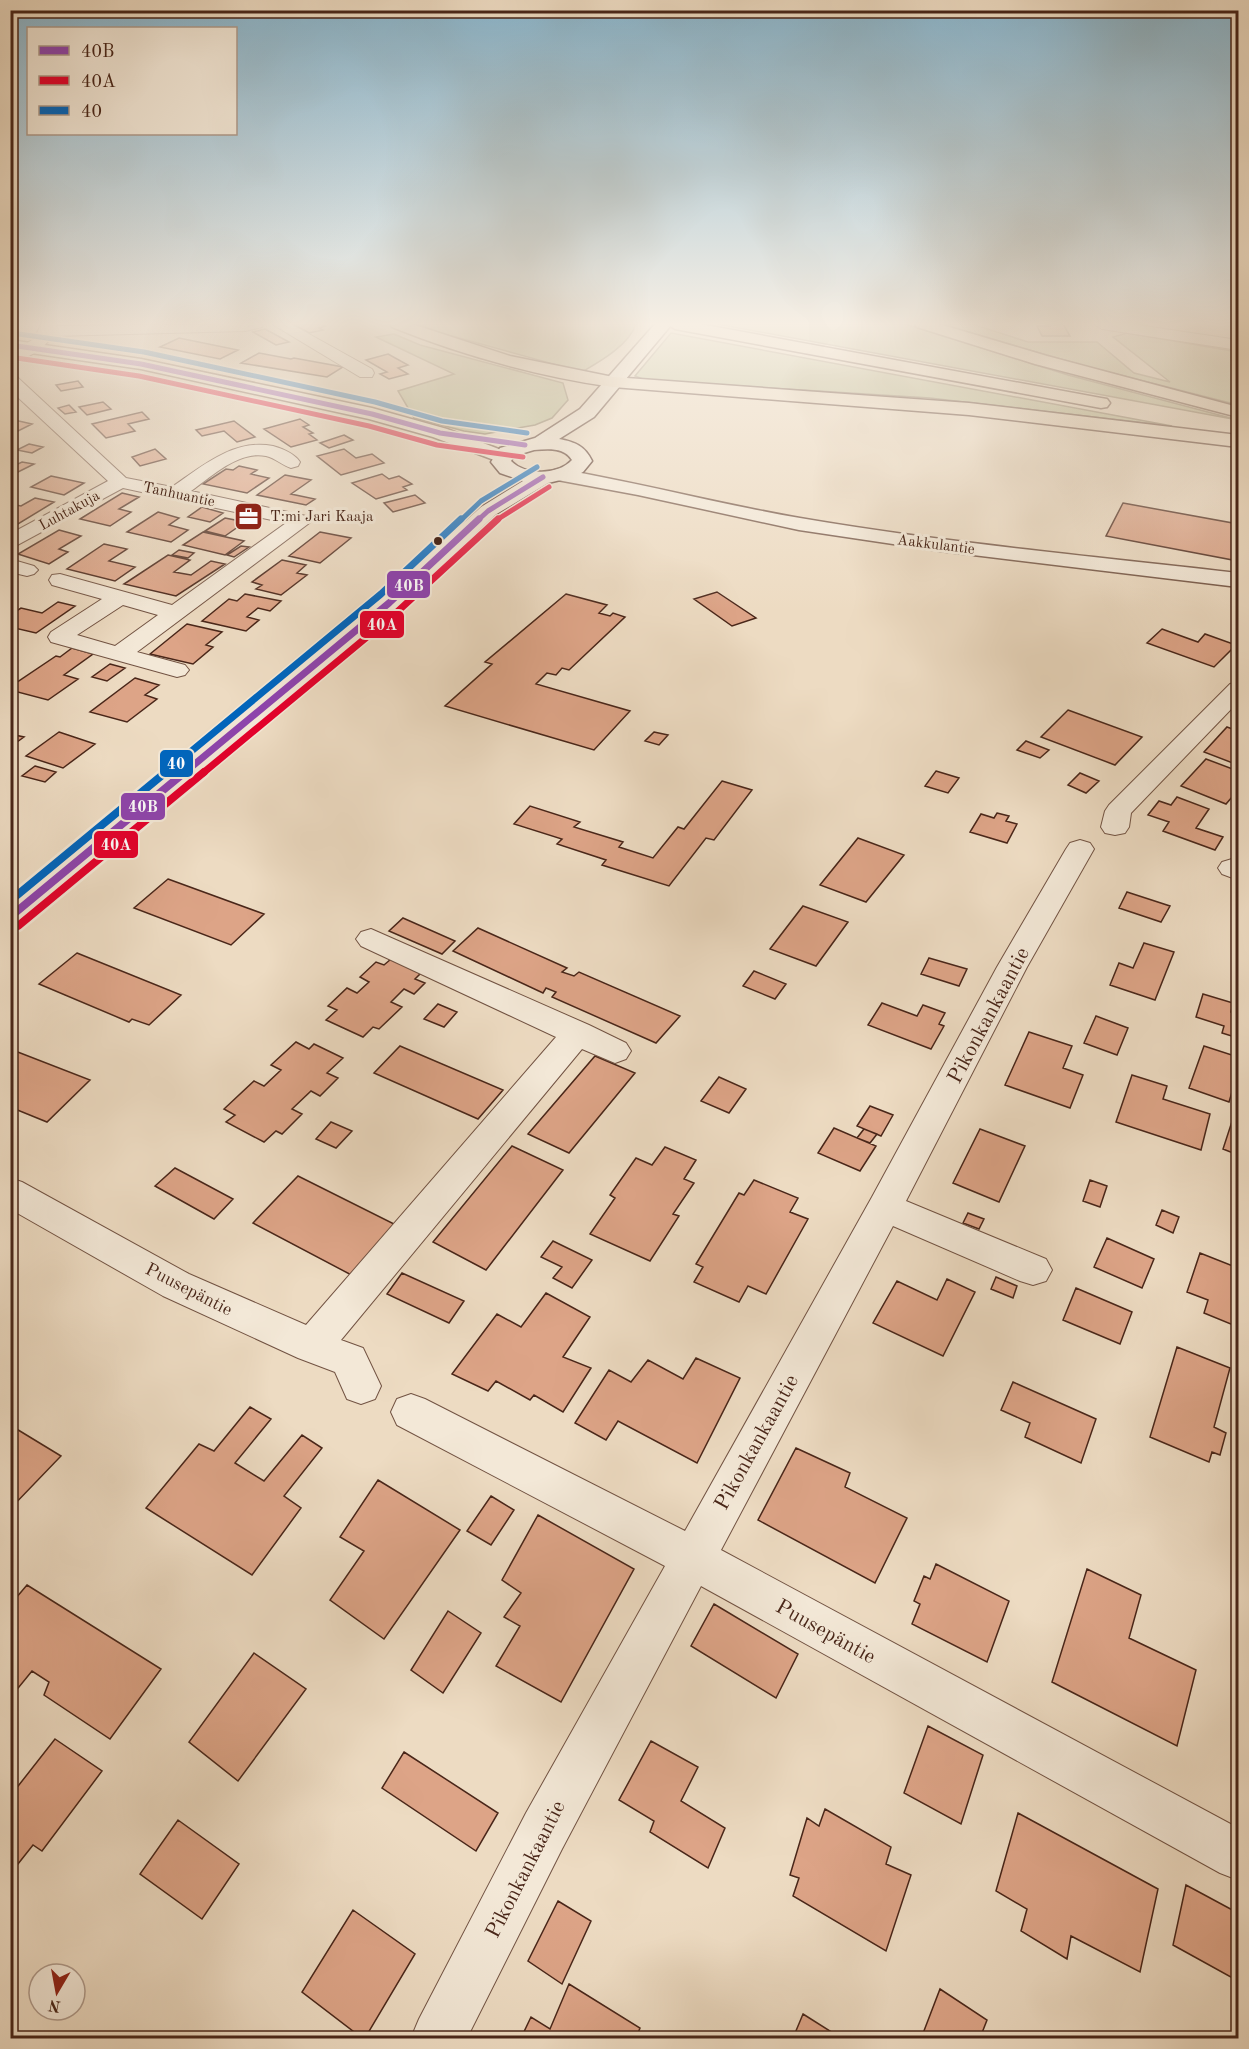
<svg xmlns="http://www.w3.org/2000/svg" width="1249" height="2049" font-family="'Old Standard TT',serif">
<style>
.green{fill:#bbbf92;stroke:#827256;stroke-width:1.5}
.building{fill:#dda487;stroke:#492619;stroke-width:1.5}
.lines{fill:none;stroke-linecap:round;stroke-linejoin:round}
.minor-casing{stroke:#725343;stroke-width:2}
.tertiary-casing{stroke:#725343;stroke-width:3}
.secondary-casing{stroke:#492619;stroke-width:3}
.trunk-casing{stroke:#492619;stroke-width:3}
.minor{fill:#f3e8d7;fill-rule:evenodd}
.tertiary{fill:#f3e8d7;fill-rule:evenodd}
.secondary{fill:#f3e8d7;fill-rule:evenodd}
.trunk{fill:#eddbc2;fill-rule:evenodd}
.bus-1-far2-casing{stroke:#f3e8d7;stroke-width:8}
.bus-1-far1-casing{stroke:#f3e8d7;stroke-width:10}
.bus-1-casing{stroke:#f3e8d7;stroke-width:13}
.bus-2-far2-casing{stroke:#f3e8d7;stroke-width:8}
.bus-2-far1-casing{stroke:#f3e8d7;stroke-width:10}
.bus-2-casing{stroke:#f3e8d7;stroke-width:13}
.bus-3-far2-casing{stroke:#f3e8d7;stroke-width:8}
.bus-3-far1-casing{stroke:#f3e8d7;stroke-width:10}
.bus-3-casing{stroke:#f3e8d7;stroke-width:13}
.bus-1-far2{stroke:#8e44ad;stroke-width:5}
.bus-1-far1{stroke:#8e44ad;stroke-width:7}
.bus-1{stroke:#8e44ad;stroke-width:8}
.bus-2-far2{stroke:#e4002b;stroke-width:5}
.bus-2-far1{stroke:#e4002b;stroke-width:7}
.bus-2{stroke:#e4002b;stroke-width:8}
.bus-3-far2{stroke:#0065bd;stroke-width:5}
.bus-3-far1{stroke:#0065bd;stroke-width:7}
.bus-3{stroke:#0065bd;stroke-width:8}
.bus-dot{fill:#492619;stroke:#f3e8d7;stroke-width:2}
.labels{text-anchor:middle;stroke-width:6;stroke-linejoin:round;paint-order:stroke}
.far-street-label{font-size:15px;fill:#492619;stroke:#f3e8d7}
.far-poi-label{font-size:15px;fill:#492619;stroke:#f3e8d7;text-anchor:start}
.street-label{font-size:18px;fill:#492619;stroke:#f3e8d7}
.near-street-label{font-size:21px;fill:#492619;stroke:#f3e8d7}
.line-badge{stroke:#f3e8d7;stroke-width:2}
.badge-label{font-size:16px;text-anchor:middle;font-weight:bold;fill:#fff}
</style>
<rect width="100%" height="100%" fill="#eddbc2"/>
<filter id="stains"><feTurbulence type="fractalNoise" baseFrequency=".00333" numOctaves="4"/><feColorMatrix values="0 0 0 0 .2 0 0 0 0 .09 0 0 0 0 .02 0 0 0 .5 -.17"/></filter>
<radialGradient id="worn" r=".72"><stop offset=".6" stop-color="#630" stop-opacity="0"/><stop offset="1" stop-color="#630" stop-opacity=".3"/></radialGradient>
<path class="green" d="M418 324H636C629 345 601 361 582 372L441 333Z
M717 324H905L1068 375 1238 420Z
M941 324H972L1028 342H1097L1134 373 1170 382 1113 337 1127 333 1238 352V405L1081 365Z
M671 333 1172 426 930 398 645 380 635 376Z
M394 334 420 345 563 383 568 400 552 418 535 425 485 434 464 431 414 418 398 391 454 374 376 337Z"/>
<path class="building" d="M293 324H320L325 326 319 328 323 330 309 333Z
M1049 324H1063L1070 336H1042L1037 326H1050Z
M265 329 289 342 276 345 253 332Z
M179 338 238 350 220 359 160 347Z
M259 353 291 359 294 358 343 367 327 377 241 363Z
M388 354 408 365 398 368 408 374 389 379 380 374 387 372 366 360Z
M78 381 83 387 61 391 56 385Z
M103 402 111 409 87 415 79 407Z
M69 405 76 412 65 414 58 408Z
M142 412 149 419 128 424 135 431 106 438 92 424Z
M10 419 32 424 10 435Z
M300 419 309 425 303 427 313 433 309 434 317 440 291 447 264 429Z
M234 421 255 437 237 442 224 431 202 436 196 430Z
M344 435 353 440 329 448 320 443Z
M29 444 43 447 32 453 17 450Z
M155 449 166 459 140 466 132 457Z
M344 449 356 458 372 454 384 463 341 475 317 456Z
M22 462 34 464 10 476V463L16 465Z
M239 466 257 470 251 474 269 478 247 493 203 484 226 469 233 470Z
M382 474 389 479 399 476 412 484 403 487 407 490 376 499 352 483Z
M285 475 311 480 291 494 315 499 306 505 257 495Z
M51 476 84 483 64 495 31 487Z
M122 493 139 497 119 509 131 512 110 526 80 519Z
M415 495 425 503 393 512 384 503Z
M35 498 54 502 18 524 10 522V504L21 506Z
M1123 503 1238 524V561L1106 536Z
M202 507 223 513 210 522 188 517Z
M158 512 179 518 169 525 188 530 171 542 127 532Z
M225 518 245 522 225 536 205 531Z
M59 530 81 536 59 549 68 552 49 564 18 554Z
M203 532 244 541 225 555 183 545Z
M320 532 351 538 320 563 289 556Z
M104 544 127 549 109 561 135 567 115 581 67 569Z
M241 546 249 547 234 557 227 555Z
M179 550 194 553 188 558 172 555Z
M168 555 190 560 174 572 191 575 211 561 225 564 176 596 124 584Z
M282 560 306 565 297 573 307 575 281 595 256 589 262 585 252 582Z
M717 592 756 618 732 626 694 599Z
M245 594 281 601 270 611 258 608 247 617 259 620 246 631 202 621 229 599 237 601Z
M566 594 607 605 599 613 610 616 613 613 625 617 569 670 562 668 556 675 547 673 536 684 630 711 594 750 445 706 492 664 485 662Z
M58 602 75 606 36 633 10 627V615L21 608 42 613Z
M187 624 222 632 206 645 213 647 193 664 150 654Z
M1162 629 1198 642 1205 634 1236 645 1214 667 1147 643Z
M72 648 93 654 64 675 78 679 48 700 10 690V687L56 656 60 657Z
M110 664 125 668 107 681 92 677Z
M135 678 159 685 145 695 157 699 127 722 90 712Z
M1068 710 1142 737 1115 765 1041 737Z
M1227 727 1238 731V765L1204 752Z
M59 732 95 744 63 768 26 756Z
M654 732 668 735 659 745 645 741Z
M10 734 24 737 10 747Z
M1026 741 1049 750 1040 758 1017 750Z
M1206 759 1238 771V790L1226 804 1181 786Z
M35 766 56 772 45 782 22 776Z
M936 771 959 778 948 793 925 786Z
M1080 773 1099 781 1086 793 1068 785Z
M722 781 752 790 714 840 706 838 669 886 602 865 606 860 557 844 562 839 514 824 530 806 580 822 574 827 623 842 619 847 653 858 678 827 684 829Z
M1177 797 1209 809 1196 828 1223 837 1215 850 1163 831 1169 822 1148 815 1159 801 1171 805Z
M997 813 1009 816 1006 821 1017 824 1007 843 970 832 981 814 994 818Z
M858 838 904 855 866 902 820 885Z
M168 879 264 914 231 945 134 908Z
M1127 892 1170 906 1161 922 1119 908Z
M803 906 848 922 816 966 770 949Z
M403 918 455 941 442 954 389 931Z
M478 928 567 968 562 972 574 976 579 972 680 1016 656 1043 552 997 556 992 546 988 543 993 453 951Z
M1144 943 1174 952 1155 1000 1110 985 1119 963 1133 968Z
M77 953 181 995 149 1025 132 1019 129 1022 39 984Z
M929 958 967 969 959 986 921 974Z
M391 959 422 972 415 979 425 983 414 994 404 989 391 1002 402 1007 379 1029 373 1027 363 1037 326 1020 337 1010 328 1006 347 988 357 993 369 982 360 977 376 962 384 965Z
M754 971 786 984 775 999 743 986Z
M1203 994 1233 1003 1231 1012 1238 1015V1038L1222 1033 1224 1026 1196 1017Z
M882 1003 917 1016 923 1005 945 1013 939 1024 944 1026 931 1049 868 1025Z
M438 1004 457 1012 444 1027 424 1019Z
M1096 1016 1128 1028 1117 1055 1084 1043Z
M1029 1032 1072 1046 1063 1068 1083 1075 1070 1108 1005 1085Z
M296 1042 309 1049 314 1044 343 1058 327 1073 338 1078 320 1096 311 1091 292 1109 302 1114 282 1134 276 1131 264 1142 226 1122 235 1115 224 1109 254 1081 264 1086 281 1070 271 1065Z
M400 1046 503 1090 478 1119 374 1073Z
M1204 1046 1238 1057V1072L1229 1102 1189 1088Z
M10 1049 90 1080 47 1122 10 1107Z
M595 1056 635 1073 569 1153 528 1134Z
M1132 1075 1167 1086 1163 1099 1210 1114 1201 1150 1116 1122Z
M719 1077 746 1089 729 1113 701 1101Z
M1238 1103V1155L1223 1149Z
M870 1106 893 1115 881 1136 857 1126Z
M331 1122 352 1131 336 1148 316 1139Z
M834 1128 876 1146 860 1171 818 1153Z
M864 1129 877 1134 870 1143 857 1138Z
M980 1129 1025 1146 999 1202 953 1183Z
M512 1146 563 1170 486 1270 433 1242Z
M665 1147 696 1160 684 1179 694 1183 673 1214 679 1216 650 1261 590 1234 615 1198 610 1195 636 1158 652 1165Z
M175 1168 233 1199 214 1219 155 1186Z
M298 1176 402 1228 359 1279 253 1223Z
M754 1180 798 1198 790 1212 808 1219 766 1294 748 1286 739 1302 694 1282 703 1267 696 1264 739 1193 744 1195Z
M1090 1180 1107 1186 1100 1207 1083 1201Z
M1162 1210 1179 1217 1173 1233 1156 1225Z
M968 1213 984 1219 979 1229 963 1223Z
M1107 1238 1154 1259 1142 1288 1094 1267Z
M553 1241 592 1260 572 1288 553 1278 562 1267 541 1257Z
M1200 1253 1238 1268V1327L1204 1313 1208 1300 1187 1292Z
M402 1273 464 1301 449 1323 387 1294Z
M996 1277 1017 1286 1013 1298 991 1289Z
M947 1279 975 1292 943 1356 873 1323 897 1281 937 1300Z
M1076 1288 1132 1312 1120 1344 1063 1320Z
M546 1293 590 1317 563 1357 591 1368 563 1412 534 1395 530 1400 496 1381 488 1391 452 1374 497 1314 521 1327Z
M1177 1347 1230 1368 1214 1427 1226 1433 1220 1455 1212 1452 1209 1462 1150 1437Z
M696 1358 740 1378 697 1463 618 1421 606 1440 575 1423 609 1370 631 1382 648 1360 683 1379Z
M1013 1382 1096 1419 1081 1463 1025 1437 1030 1423 1001 1410Z
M250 1407 271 1419 235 1463 264 1481 302 1435 322 1448 284 1496 301 1508 252 1575 146 1508 199 1444 214 1451Z
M10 1425 61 1456 10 1509Z
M796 1448 850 1473 845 1487 907 1518 875 1583 758 1520Z
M378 1480 460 1530 384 1639 330 1600 364 1551 340 1537Z
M491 1496 514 1510 491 1545 467 1531Z
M538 1515 634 1569 561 1702 496 1666 520 1626 504 1617 521 1593 502 1580Z
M936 1564 1009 1601 987 1662 912 1624 920 1604 914 1601 924 1576 930 1579Z
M1087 1569 1141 1595 1129 1638 1196 1670 1177 1746 1052 1682Z
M27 1585 161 1669 110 1739 44 1695 49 1682 32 1671 10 1698V1605Z
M714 1604 798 1654 776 1698 691 1646Z
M448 1611 481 1633 443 1693 411 1670Z
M254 1653 306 1689 238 1781 189 1742Z
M928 1726 983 1755 961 1824 904 1793Z
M55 1739 102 1771 42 1851 33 1845 10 1874V1787L15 1790Z
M651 1741 698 1767 681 1801 725 1828 708 1868 650 1832 654 1821 619 1800Z
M404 1752 498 1813 476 1851 382 1788Z
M825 1809 891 1847 886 1864 911 1875 886 1951 793 1896 799 1878 790 1875 807 1818 819 1826Z
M1018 1813 1158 1889 1140 1972 1071 1936 1067 1959 1021 1931 1027 1909 996 1891Z
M178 1820 239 1864 202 1919 140 1874Z
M1186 1885 1238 1913V1981L1173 1945Z
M558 1901 591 1921 562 1984 528 1961Z
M353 1910 415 1954 365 2038H362L302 1992Z
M569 1984 640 2028 636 2038H521L531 2017 550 2029Z
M940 1989 987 2020 980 2038H926L922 2036Z
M803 2014 841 2038H793Z"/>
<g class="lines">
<defs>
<path id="minor" d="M41 324H57L56 326 264 324 262 327 245 331 53 336 40 350 10 366V354L35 338Z
M272 324H291L372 369 374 373 372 377H360Z
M1094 324H1131L1238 340V350L1102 329Z
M10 375 16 376 126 478 172 487C201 467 234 438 273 446 283 449 294 453 300 462L298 466 291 468C282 465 275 458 266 456 239 450 211 477 191 491L302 515 309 517 312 521 137 652 185 665 189 670 185 675 177 677 51 642 48 637 51 632 102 599 52 585 49 580 52 575 60 574 172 605 286 523 123 488 10 549V534L108 481 10 390ZM123 605 158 615 115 646 77 635Z
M10 559 34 566 38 570 34 574 27 576 10 572Z
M1238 682V702L1131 813 1129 827 1125 833 1115 835 1105 833 1101 827 1105 811 1109 805 1230 684Z
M1080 840 1090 843 1094 849 1027 967 906 1201 1046 1259 1052 1270 1046 1281 1033 1285 1020 1281 893 1226 721 1550 1238 1828V1880L1220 1873 701 1586 562 1849 467 2038H411L419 2019 526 1813 665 1566 397 1425 391 1412 397 1399 411 1394 425 1399 685 1531 872 1197 997 967 1066 849 1070 843Z
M1232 859 1238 861V880L1222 874 1218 868 1222 862Z
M371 929 589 1025 626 1043 631 1051 626 1059 615 1063 582 1049 341 1340 363 1348 381 1386 375 1399 361 1404 347 1399 335 1372 298 1358 163 1296 10 1209V1178L22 1182 189 1274 306 1325 556 1037 361 946 356 939 361 932Z"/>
<path id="tertiary" d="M10 340 141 359 372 408 447 429 509 453 512 457 509 461 502 463 433 437 369 419 141 369 10 350Z
M559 469C640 483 719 504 800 518 945 543 1092 556 1238 573V587L940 551 799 530 638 495 552 479 549 475 552 471Z"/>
<path id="secondary" d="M655 324H672L594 417 559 439C575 442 585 446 592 461L583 472 573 477 548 483 495 515 397 608 21 924 10 927V901L381 598 481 507 523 481 500 473 491 462 500 448 535 438 580 409ZM534 450C548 449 564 447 572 460 558 475 526 476 511 461L514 456Z"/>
<path id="trunk" d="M390 324H412L510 356 613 377 969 403 1238 435V447L969 415 613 387C537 376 464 356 392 327Z
M667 324H700L1101 398 1107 399 1110 403 1107 407 1101 408 675 329Z
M915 324H939L1047 356 1238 407V417L1035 364 917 327Z"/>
</defs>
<use href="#minor" class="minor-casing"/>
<use href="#tertiary" class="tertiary-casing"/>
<use href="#secondary" class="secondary-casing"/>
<use href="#trunk" class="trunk-casing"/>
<use href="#minor" class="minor"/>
<use href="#tertiary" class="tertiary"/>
<use href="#secondary" class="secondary"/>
<use href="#trunk" class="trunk"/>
<defs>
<path id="bus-1-far2" d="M10 345 141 364 372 414 440 433 525 445
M477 521 488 511 543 477"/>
<path id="bus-1-far1" d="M184 773 389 603 479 519"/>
<path id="bus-1" d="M10 917 185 772"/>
<path id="bus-2-far2" d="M10 357 139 376 369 426 437 445 523 457
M495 521 549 487"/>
<path id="bus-2-far1" d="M203 773 397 612 498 519"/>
<path id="bus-2" d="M18 926 204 772"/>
<path id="bus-3-far2" d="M12 333 144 352 375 402 442 421 527 433
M460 521 481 501 537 467"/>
<path id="bus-3-far1" d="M165 773 381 594 461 519"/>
<path id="bus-3" d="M10 901 166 772"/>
</defs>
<use href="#bus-1-far2" class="bus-1-far2-casing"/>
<use href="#bus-1-far1" class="bus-1-far1-casing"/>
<use href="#bus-1" class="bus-1-casing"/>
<use href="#bus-2-far2" class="bus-2-far2-casing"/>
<use href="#bus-2-far1" class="bus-2-far1-casing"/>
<use href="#bus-2" class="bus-2-casing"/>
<use href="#bus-3-far2" class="bus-3-far2-casing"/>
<use href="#bus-3-far1" class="bus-3-far1-casing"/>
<use href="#bus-3" class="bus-3-casing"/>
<use href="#bus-1-far2" class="bus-1-far2"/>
<use href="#bus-1-far1" class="bus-1-far1"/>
<use href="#bus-1" class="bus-1"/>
<use href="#bus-2-far2" class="bus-2-far2"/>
<use href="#bus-2-far1" class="bus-2-far1"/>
<use href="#bus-2" class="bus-2"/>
<use href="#bus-3-far2" class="bus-3-far2"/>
<use href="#bus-3-far1" class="bus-3-far1"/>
<use href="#bus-3" class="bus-3"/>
</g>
<linearGradient id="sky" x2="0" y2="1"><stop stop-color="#89b7d0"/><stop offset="0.53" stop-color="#f7efe4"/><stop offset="1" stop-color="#f7efe4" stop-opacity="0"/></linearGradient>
<rect width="1249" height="611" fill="url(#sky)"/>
<defs>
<symbol id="office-square" viewBox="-11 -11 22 22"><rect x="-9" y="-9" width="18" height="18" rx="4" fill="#8f2418" stroke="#f3e8d7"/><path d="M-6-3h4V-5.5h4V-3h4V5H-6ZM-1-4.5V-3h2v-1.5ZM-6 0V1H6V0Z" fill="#fff"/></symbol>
</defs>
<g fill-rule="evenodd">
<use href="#office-square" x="232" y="500" width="33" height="33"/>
</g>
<circle class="bus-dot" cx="438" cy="541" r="5"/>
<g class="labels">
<g class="far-street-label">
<text transform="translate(179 494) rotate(12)" y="5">Tanhuantie</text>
<text transform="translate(69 510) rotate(-29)" y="5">Luhtakuja</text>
<text transform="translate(936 544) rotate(7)" y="5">Aakkulantie</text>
</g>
<g class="far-poi-label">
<text x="270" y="521">T:mi Jari Kaaja</text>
</g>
<g class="street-label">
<text transform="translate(189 1289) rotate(27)" y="6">Puusepäntie</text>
</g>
<g class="near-street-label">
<text transform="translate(988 1015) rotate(-62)" y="7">Pikonkankaantie</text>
<text transform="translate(756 1442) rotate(-61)" y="7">Pikonkankaantie</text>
<text transform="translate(826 1631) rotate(29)" y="7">Puusepäntie</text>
<text transform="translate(525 1869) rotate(-63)" y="7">Pikonkankaantie</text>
</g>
</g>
<g class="line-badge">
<rect x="386" y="570" width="45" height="29" rx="6" fill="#8e44ad"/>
<rect x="359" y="610" width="46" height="29" rx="6" fill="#e4002b"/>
<rect x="159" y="749" width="35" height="29" rx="6" fill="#0065bd"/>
<rect x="120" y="792" width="46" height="29" rx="6" fill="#8e44ad"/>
<rect x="93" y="830" width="46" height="29" rx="6" fill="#e4002b"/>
</g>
<g class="badge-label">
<text x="409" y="591">40B</text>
<text x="382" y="630">40A</text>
<text x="176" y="769">40</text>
<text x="143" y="812">40B</text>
<text x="116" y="850">40A</text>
</g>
<rect width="1249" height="2049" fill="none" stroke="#eddbc2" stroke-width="36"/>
<rect x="12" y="12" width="1225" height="2025" fill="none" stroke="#492619" stroke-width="3"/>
<rect x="18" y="18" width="1213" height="2013" fill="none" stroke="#492619" stroke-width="1.5"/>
<rect x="27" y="27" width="210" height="108" fill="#f3e8d7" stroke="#af9a8b" stroke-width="1.5"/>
<rect x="39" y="46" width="30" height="9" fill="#8e44ad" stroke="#af9a8b" stroke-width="1.5"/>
<text x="81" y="57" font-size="18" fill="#492619">40B</text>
<rect x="39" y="76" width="30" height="9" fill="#e4002b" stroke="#af9a8b" stroke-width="1.5"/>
<text x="81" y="87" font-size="18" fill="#492619">40A</text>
<rect x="39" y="106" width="30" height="9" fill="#0065bd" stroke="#af9a8b" stroke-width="1.5"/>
<text x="81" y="117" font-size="18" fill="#492619">40</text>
<g transform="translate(57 1992) rotate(190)"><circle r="28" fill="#f3e8d7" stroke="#af9a8b" stroke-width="1.5"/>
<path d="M0-4.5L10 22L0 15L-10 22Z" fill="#8f2418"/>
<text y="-9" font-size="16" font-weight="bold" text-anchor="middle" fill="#492619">N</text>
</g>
<rect width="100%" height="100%" filter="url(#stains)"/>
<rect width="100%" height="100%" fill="url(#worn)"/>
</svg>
